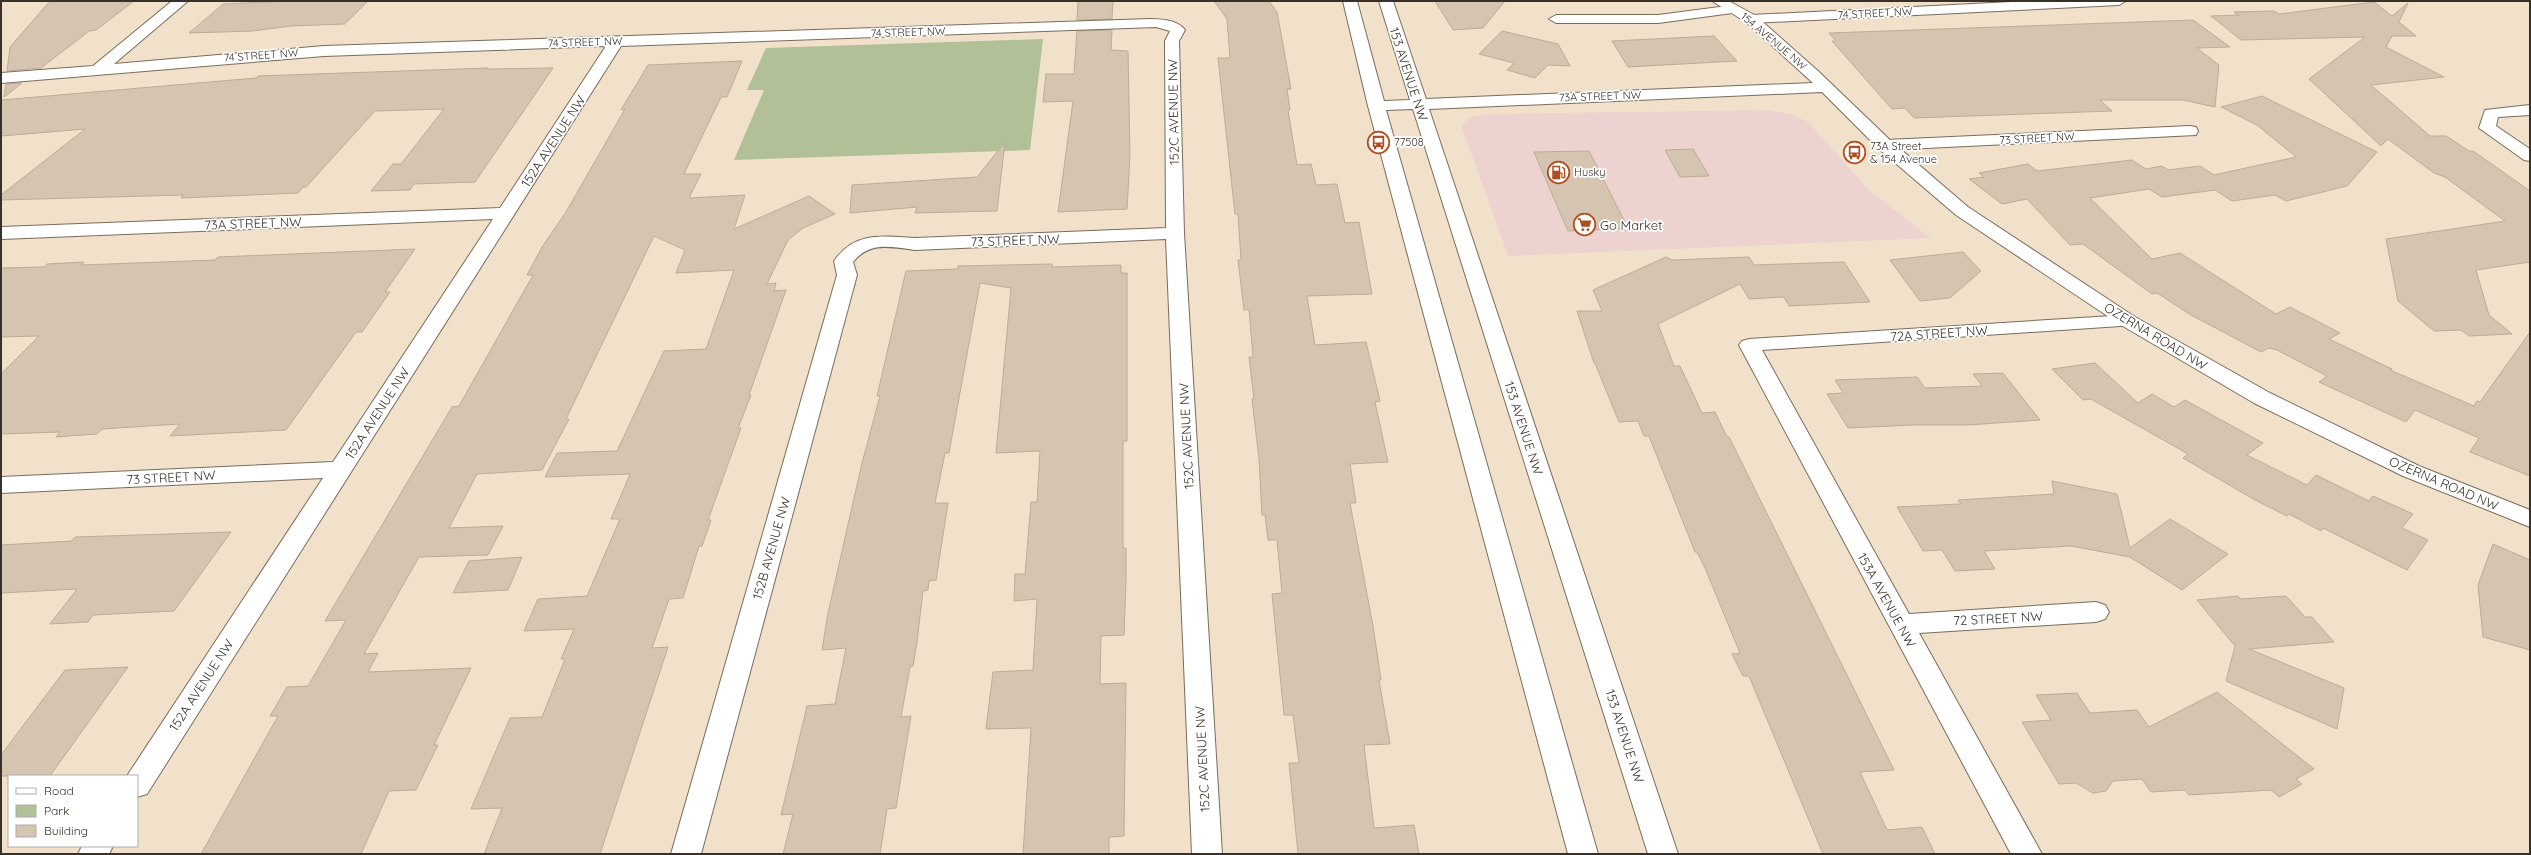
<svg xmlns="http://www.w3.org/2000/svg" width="2531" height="855" font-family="Quicksand,sans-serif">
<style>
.commercial{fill:#edd3cf}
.green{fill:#b1c097}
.building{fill:#d5c5b0;stroke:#bcac98}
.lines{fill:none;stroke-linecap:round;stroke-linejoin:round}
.street-casing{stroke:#7b6c5a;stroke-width:2}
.secondary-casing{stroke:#7b6c5a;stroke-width:2}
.street{fill:#fff;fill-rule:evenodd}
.secondary{fill:#fff;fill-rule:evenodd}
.labels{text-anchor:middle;stroke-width:3.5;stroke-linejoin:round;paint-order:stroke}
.far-street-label{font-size:11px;fill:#373129;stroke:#fff}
.far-poi-label{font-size:11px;fill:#373129;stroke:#fff;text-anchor:start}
.street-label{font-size:13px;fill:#373129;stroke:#fff}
.poi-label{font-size:13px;fill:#373129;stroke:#fff;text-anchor:start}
</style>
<rect width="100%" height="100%" fill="#f1e1cb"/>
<path class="commercial" d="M1768 110 1790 114 1808 122 1871 192 1931 238 1508 256 1461 125 1471 117 1486 114Z"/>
<path class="green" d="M1043 39 1030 150 734 160 764 90H747L766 48Z"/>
<path class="building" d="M50 1H134L96 30 89 31 41 68 7 71 10 47Z
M287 1H368L345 24 291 26 253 31 189 33 223 4Z
M1078 1H1113L1112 19 1077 20Z
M1214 1H1269L1277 12 1291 89H1287L1290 110H1288L1297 165 1311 164 1316 185 1337 184 1345 223 1359 222 1372 294 1307 296 1315 345 1366 342 1380 401 1375 402 1388 462 1350 464 1356 503H1350L1373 626 1381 680H1379L1390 744 1364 745 1374 828 1414 825 1419 854H1298L1289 763H1299L1293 715H1284L1272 594 1282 593 1277 540H1268L1265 515H1262L1259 459 1252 399H1254L1249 357H1253L1249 309 1244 310 1238 260H1241L1238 214H1235L1218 58H1230L1227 19Z
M1435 1H1505L1483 28 1453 30Z
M2374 2 2392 16 2408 3 2399 22 2416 36H2392L2386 47 2444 77 2371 85 2430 136H2446L2469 151H2473L2530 191V262L2476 270 2489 315 2512 334 2469 336 2461 330 2434 331 2398 301 2386 239 2505 221 2445 177 2434 173 2388 139 2381 146 2309 79 2365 37 2241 40 2211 16 2239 15 2234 12 2274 11 2279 14Z
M2193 20 2230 47 2197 48 2219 65 2215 107 2183 100H2100L2112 111 1914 118 1905 108 1892 109 1832 41H1836L1829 33Z
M1112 30 1111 50 1128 51 1130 155 1127 209 1058 212 1073 101 1043 102 1046 74H1074L1077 31Z
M1502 31 1558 44 1570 66 1548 65 1535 78 1507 70 1514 63 1479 54Z
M1714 36 1737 61 1628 67 1612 41Z
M742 61 727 97H721L684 174H701L689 198 745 195 734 229 809 196 835 214 803 228 788 240 767 284 776 283 774 291 786 290 749 395H751L738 428H741L708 520H711L702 546H699L683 598 669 599 652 648 668 647 600 854H484L502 808 471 809 510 718 542 717 565 659H561L574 629 524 631 538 599 587 596 620 519H611L630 474 545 477 557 453 617 451 664 351 706 349 734 270 676 273 685 250 654 236 566 419H569L542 470 477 474 449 528 503 526 488 555 419 557 364 654 378 653 368 672 471 668 434 745H438L416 790 389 791 361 854H201L278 716H270L287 687 308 686 346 620 325 621 452 407 459 406 533 275H527L542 247 566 212 625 109 621 110 648 65Z
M488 68 487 69 553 68 475 182 414 184 410 190 371 191 393 164H401L444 109 375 111 306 187H303L298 193 181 198 183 195 1 200V195L85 129 1 136V100L256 78 258 76Z
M22 83 4 97 6 84Z
M2262 96 2377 152 2347 186 2286 201 2275 195 2232 201 2215 190 2162 197 2149 189 2090 198 2152 259 2180 253 2276 314 2290 307 2340 333 2329 339 2392 369 2390 370 2474 406 2477 401 2480 402 2530 332V476L2470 452 2479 438 2415 410 2406 422 2319 382 2327 376 2277 350 2269 348 2261 352 2191 315 2157 293 2152 294 2083 244 2070 245 2027 199 2002 204 1969 179 1984 177 1979 173 2028 164 2037 171 2132 160 2146 169 2162 166 2168 170 2200 166 2214 175 2296 157 2257 125 2221 107Z
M1005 142 997 211 915 213 917 207 850 213 852 185 977 177Z
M1693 149 1709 176 1680 177 1665 150Z
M1589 151 1628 228 1568 231 1534 152Z
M415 249 385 292H390L362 332H356L286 430 170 436 180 424 102 429 97 434 56 437 60 432 1 434V374L39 336 1 337V268L44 267 47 264 84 262 81 265 215 260 218 257Z
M1963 252 1981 271 1950 298 1920 301 1890 260Z
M1666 257 1672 260 1749 257 1754 265 1844 262 1870 302 1789 306 1784 297 1749 299 1740 284 1658 324 1674 366H1680L1702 413 1715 412 1727 437H1729L1894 770 1860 772 1887 830 1922 827 1935 854H1823L1749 676H1743L1732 654 1740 653 1705 568 1697 552H1695L1649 436H1644L1638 421 1619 422 1595 363H1594L1577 311H1602L1593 290Z
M1052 264V267L1121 265V273H1127V441H1123V548H1126V580L1124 635 1101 636 1100 684 1126 683 1124 836 1109 837V854H1023L1031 728 986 729 993 672 1033 670 1037 599 1014 601 1015 574H1025L1031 502H1037L1040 451 996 453 1011 288 980 283 949 453H945L935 503H948L936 580 929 581 928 590 923 591 917 642 913 666 910 667 901 717 911 716 896 808 887 809 880 854H783L793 814 781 815 807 706 835 704 846 648 822 650 828 613 862 463 880 396H877L906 271 958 269V266Z
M2095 363 2138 403 2152 394 2174 407 2185 400 2263 443 2247 455 2307 485 2316 475 2369 501 2373 496 2413 514 2402 528 2428 540 2407 570 2323 528 2321 531 2289 514 2287 516 2255 500 2183 458 2188 454 2091 399 2083 400 2052 369Z
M2003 373 2040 420 1968 425H1913L1848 428 1827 394 1843 393 1835 380 1917 377 1925 388 1982 386 1973 374Z
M2052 481 2117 494 2130 548 2170 519 2228 554 2182 590 2130 557 2071 546 1984 551 1995 569 1955 571 1942 550 1923 551 1897 507 1961 504 1958 500 2054 494Z
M231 532 174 611 93 615 88 622 50 624 77 589 1 593V545L72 541 75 537Z
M2493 544 2530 560V650L2483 637 2478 585Z
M522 557 508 590 453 593 469 561Z
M2238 596 2240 599 2286 596 2305 617H2312L2334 642 2249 649 2344 688 2337 729 2226 681 2235 646 2197 600Z
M128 667 50 776H1V755L65 670Z
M2217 692 2314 769 2296 779 2302 784 2279 797 2271 790 2189 795 2185 790 2151 792 2142 779 2113 781 2106 791 2093 793 2076 783 2059 784 2022 722 2051 720 2036 695 2077 693 2090 713 2137 710 2149 727Z"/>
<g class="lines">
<defs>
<path id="street" d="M172 1H188L114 64 324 46 1150 19C1161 19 1178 20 1185 30L1179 41 1184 233 1222 854H1192L1166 239 915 250C890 247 870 241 853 262L857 275 701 854H671L837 275 834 261C855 231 882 236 915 238L1166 228 1165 41 1170 31 1156 27 621 46 147 794 137 797V776H127L323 478 1 493V477L333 462 493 219 1 239V227L500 208 606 46 324 56 1 83V73L93 66Z
M2032 1H2126L2119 5 1751 23 1744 19 1751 15Z
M1735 5 1742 9 1740 12 1658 23H1556L1549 19 1556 15H1658Z
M2530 105V115L2498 117 2496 126 2530 149V161L2524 160 2479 128 2485 110Z
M2190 126 2196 127 2198 131 2196 135 1885 150 1879 149 1877 145 1879 141 1885 140Z
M2128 315 2135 317 2138 321 2135 325 1762 350 1909 614 2096 602 2105 605 2109 612 2105 619 2096 622 1919 633 2042 854H2011L1739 345 1742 341 1749 339Z
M82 846H113L109 854H78Z"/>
<path id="secondary" d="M1343 1H1357L1384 101 1410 100 1379 1H1393L1426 99 1813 83 1746 22 1712 1H1729L1756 16 1818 71 1891 141 1968 207 2135 317 2270 393 2419 466 2530 510V527L2403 476 2254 403 2121 325 1956 215 1879 149 1822 92 1429 109 1678 854H1648L1413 109 1386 110 1598 854H1568L1368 106Z"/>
</defs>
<use href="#street" class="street-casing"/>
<use href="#secondary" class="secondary-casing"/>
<use href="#street" class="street"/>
<use href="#secondary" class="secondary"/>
</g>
<defs>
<symbol id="bus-ring" viewBox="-11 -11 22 22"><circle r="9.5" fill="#fff" stroke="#b14b20" stroke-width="1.5"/><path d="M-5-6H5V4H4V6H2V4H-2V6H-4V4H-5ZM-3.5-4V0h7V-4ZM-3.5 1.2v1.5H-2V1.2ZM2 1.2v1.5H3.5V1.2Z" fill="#b14b20"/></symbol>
<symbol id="fuel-ring" viewBox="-11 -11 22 22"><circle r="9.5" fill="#fff" stroke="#b14b20" stroke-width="1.5"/><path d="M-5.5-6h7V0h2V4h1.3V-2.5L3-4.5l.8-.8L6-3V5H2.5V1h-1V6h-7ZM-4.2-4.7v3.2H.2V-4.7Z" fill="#b14b20"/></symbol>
<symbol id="supermarket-ring" viewBox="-11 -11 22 22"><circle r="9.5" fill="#fff" stroke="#b14b20" stroke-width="1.5"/><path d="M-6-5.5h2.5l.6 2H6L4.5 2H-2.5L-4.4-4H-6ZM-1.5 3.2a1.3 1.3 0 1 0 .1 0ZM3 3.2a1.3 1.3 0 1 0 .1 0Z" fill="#b14b20"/></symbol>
</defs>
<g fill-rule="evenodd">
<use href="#bus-ring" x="1366" y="130" width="25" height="25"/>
<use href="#bus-ring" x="1842" y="140" width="25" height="25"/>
<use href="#fuel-ring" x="1546" y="160" width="25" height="25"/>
<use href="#supermarket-ring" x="1572" y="212" width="25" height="25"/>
</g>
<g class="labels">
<g class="far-street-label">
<text transform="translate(1875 13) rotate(-3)" y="4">74 STREET NW</text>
<text transform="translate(908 32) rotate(-2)" y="4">74 STREET NW</text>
<text transform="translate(1774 41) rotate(40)" y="4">154 AVENUE NW</text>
<text transform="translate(585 42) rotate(-2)" y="4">74 STREET NW</text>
<text transform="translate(261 55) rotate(-4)" y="4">74 STREET NW</text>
<text transform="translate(1600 96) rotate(-2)" y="4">73A STREET NW</text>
<text transform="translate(2037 138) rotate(-3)" y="4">73 STREET NW</text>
</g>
<g class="far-poi-label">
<text x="1394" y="146">77508</text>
<text x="1870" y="150">73A Street<tspan x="1870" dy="13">&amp; 154 Avenue</tspan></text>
<text x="1574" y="176">Husky</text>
</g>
<g class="street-label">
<text transform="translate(1409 74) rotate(72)" y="5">153 AVENUE NW</text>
<text transform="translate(1173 112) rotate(-91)" y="5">152C AVENUE NW</text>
<text transform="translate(553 141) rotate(-57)" y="5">152A AVENUE NW</text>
<text transform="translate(253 223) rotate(-2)" y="5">73A STREET NW</text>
<text transform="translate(1015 240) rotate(-2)" y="5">73 STREET NW</text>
<text transform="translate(1939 333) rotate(-4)" y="5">72A STREET NW</text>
<text transform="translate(2156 336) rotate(31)" y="5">OZERNA ROAD NW</text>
<text transform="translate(377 413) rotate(-57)" y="5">152A AVENUE NW</text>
<text transform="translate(1524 428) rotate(72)" y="5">153 AVENUE NW</text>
<text transform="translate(1186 436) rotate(-93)" y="5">152C AVENUE NW</text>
<text transform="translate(171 477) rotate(-3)" y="5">73 STREET NW</text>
<text transform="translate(2444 483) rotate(23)" y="5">OZERNA ROAD NW</text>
<text transform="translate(771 548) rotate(-74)" y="5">152B AVENUE NW</text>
<text transform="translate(1887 600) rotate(61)" y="5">153A AVENUE NW</text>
<text transform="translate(1998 618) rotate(-3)" y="5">72 STREET NW</text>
<text transform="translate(201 685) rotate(-57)" y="5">152A AVENUE NW</text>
<text transform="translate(1625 736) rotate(72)" y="5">153 AVENUE NW</text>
<text transform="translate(1202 759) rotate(-93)" y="5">152C AVENUE NW</text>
</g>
<g class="poi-label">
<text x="1600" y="230">Go Market</text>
</g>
</g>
<rect width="2531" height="855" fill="none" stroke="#373129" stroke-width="4"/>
<rect x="8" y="775" width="130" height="72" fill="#ffffff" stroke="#afada9"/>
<rect x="16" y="788" width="20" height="6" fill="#ffffff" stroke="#afada9"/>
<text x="44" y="795" font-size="12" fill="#373129">Road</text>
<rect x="16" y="805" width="20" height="12" fill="#b1c097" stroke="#afada9"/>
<text x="44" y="815" font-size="12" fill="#373129">Park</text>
<rect x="16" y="825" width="20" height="12" fill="#d5c5b0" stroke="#afada9"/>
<text x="44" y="835" font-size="12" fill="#373129">Building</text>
</svg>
